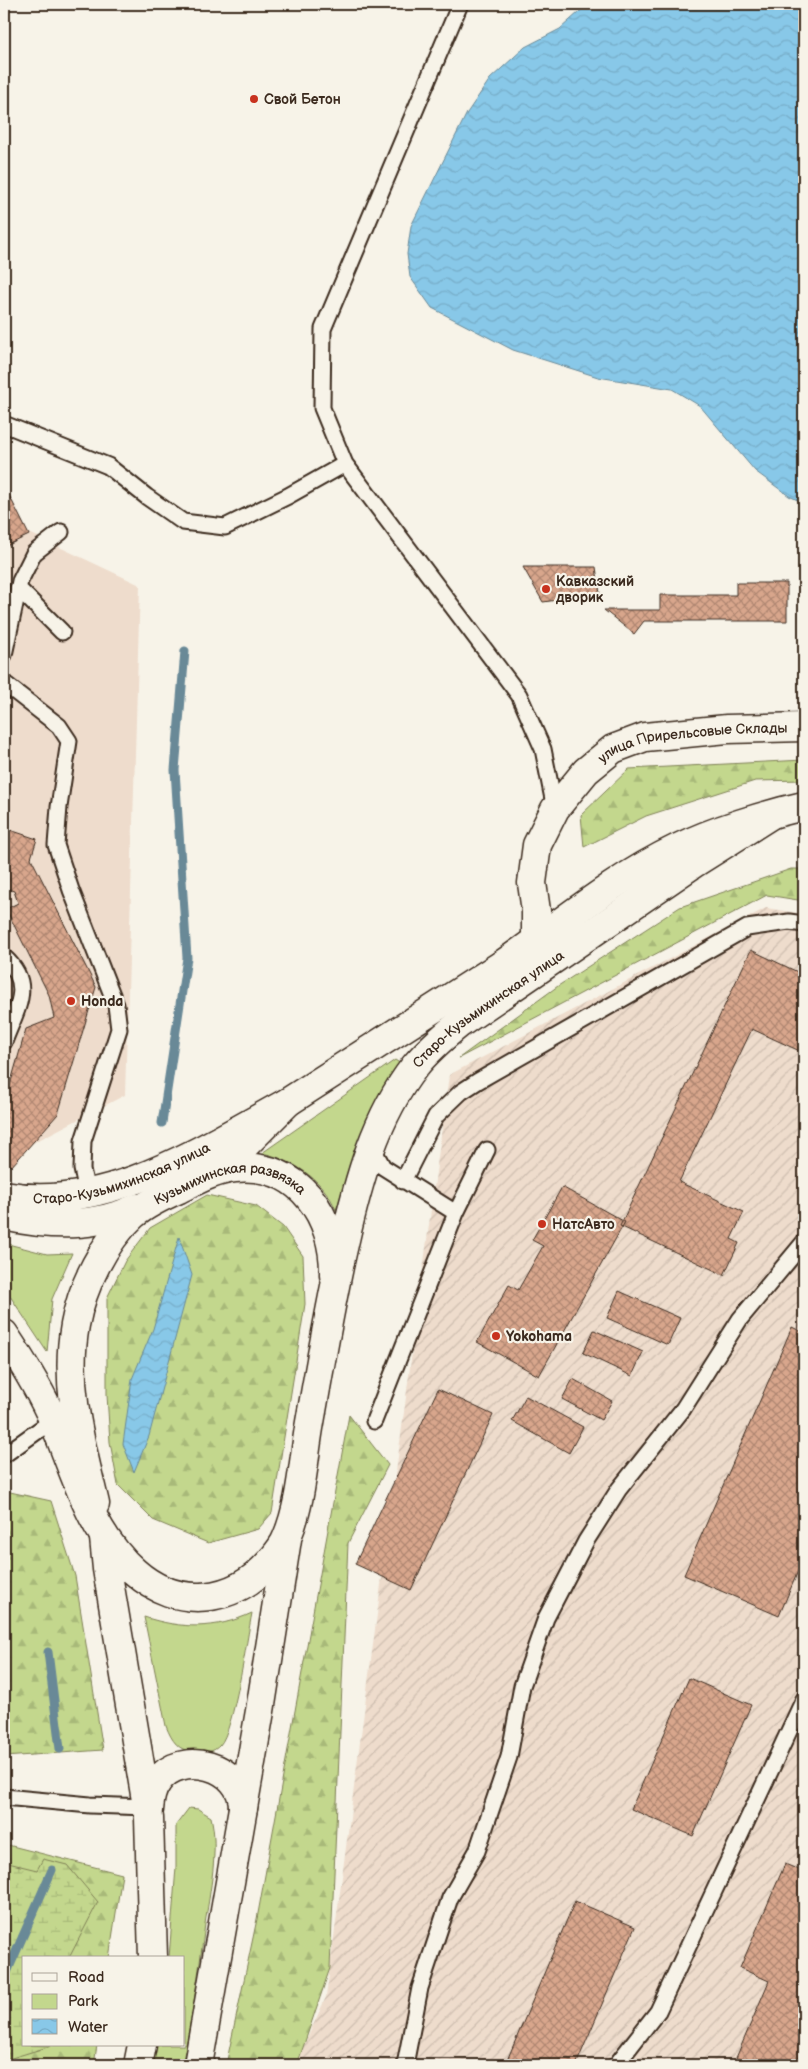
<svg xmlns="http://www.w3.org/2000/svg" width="808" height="2069" font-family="'Balsamiq Sans',sans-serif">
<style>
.built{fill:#eedccc}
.industrial{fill:url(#industrial-furrows)}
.green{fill:#c3d78d;stroke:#7f8056}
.forest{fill:url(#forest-firs);stroke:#7f8056}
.wetland{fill:url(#wetland-marsh);stroke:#7f8056}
.water{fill:url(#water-waves);stroke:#698997}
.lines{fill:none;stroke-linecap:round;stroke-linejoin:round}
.stream{stroke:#698997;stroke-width:9}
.building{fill:url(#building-cross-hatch);stroke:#3b2a1e}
.service-casing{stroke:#3b2a1e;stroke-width:19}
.minor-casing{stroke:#3b2a1e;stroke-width:31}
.tertiary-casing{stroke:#3b2a1e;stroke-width:31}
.secondary-casing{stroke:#3b2a1e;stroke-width:31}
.service{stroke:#f7f3e8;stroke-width:15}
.minor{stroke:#f7f3e8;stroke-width:28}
.tertiary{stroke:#f7f3e8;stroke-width:28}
.secondary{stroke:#f7f3e8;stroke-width:28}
.poi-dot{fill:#c8321e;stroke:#f7f3e8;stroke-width:2}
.labels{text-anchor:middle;stroke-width:4.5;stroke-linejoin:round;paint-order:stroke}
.poi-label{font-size:14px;font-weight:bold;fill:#3b2a1e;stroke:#f7f3e8;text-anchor:start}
.street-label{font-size:14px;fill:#3b2a1e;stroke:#f7f3e8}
</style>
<defs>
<pattern id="industrial-furrows" width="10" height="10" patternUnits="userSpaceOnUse" patternTransform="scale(1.25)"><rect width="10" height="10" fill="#eedccc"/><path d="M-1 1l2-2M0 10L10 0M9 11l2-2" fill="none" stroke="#cdbdaf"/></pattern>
<pattern id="forest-firs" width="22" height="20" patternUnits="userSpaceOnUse" patternTransform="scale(1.25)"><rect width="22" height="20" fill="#c3d78d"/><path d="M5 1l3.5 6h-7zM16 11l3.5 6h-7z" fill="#a8b979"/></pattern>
<pattern id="wetland-marsh" width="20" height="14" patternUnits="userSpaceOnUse" patternTransform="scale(1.25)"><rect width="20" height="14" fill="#c3d78d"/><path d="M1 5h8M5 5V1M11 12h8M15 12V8" fill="none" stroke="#a8b979"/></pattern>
<pattern id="water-waves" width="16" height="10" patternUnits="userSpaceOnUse" patternTransform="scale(1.25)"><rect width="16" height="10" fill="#88c8e8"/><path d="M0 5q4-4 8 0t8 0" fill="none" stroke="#76acc7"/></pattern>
<pattern id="building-cross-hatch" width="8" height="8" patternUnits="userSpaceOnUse" patternTransform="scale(1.25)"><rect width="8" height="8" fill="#d8a68c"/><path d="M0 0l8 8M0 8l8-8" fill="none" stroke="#b08772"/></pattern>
</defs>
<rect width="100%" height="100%" fill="#f7f3e8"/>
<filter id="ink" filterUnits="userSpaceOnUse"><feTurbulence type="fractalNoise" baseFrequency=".02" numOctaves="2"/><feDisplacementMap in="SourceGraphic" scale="10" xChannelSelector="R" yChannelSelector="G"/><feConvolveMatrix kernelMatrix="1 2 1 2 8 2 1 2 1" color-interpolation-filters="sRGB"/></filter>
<g filter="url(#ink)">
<path class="built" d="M4 521 140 585 125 1095 4 1158Z"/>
<path class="industrial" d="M766 908 804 914V2065H295L326 1997 449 1075Z"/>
<path class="green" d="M395 1060 401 1064 357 1150 336 1210C325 1181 292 1159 262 1153Z
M4 1243 47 1254 72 1253 52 1299 47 1352 4 1287Z
M252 1613C247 1638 234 1730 220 1745 214 1752 205 1753 195 1752 178 1751 172 1741 166 1726L144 1617C182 1629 215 1630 252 1613Z
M189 1808 198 1809 211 1817C219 1848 210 1892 205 1924 199 1972 192 2018 182 2065H152L157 2045H184V1958H169L176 1867V1825Z"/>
<path class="forest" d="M804 760V780L755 781 646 816 584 847 581 815 629 769Z
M791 869H804V901L767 895 459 1058 558 986 680 907Z
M207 1195 256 1206 283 1227 303 1256 305 1304 272 1513 258 1529 208 1543 153 1520 118 1485 110 1442 107 1395V1298L125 1261 150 1228Z
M349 1415 388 1465 348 1543 330 1968 297 2065H226L257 1919Z
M10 1492 51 1501 75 1576 103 1750 4 1757V1498Z
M4 1844 122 1874 109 1958H24V2045H97L94 2065H4Z"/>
<path class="wetland" d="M43 1859 67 1865 98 1902 69 1958H24V2045L51 2046 5 2060 4 2065V1876L8 1863 37 1870Z"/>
<path class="water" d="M588 4H804V503L789 496 755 471 700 406 672 389 598 377 513 350 432 308 410 277 407 254 411 226 467 113 490 79 525 47 560 29Z
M179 1237 192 1275 149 1436 134 1472 123 1444 132 1379 153 1329Z"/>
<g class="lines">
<path class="stream" d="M162 1123 187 958 175 770 185 651
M48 1652 60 1749
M4 1979 52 1870"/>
</g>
<path class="building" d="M4 485 29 535 4 547Z
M523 567H596L600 594 543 602Z
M736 583H787V621H644L634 634 604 610H660V595H736Z
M4 828 37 839 31 858 96 987 58 1114 11 1167 4 1150V1106L26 1029 54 1018 49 995 6 909 18 903 14 891 4 888Z
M751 950 804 975V1053L752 1029 679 1182 744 1212 731 1239 739 1243 724 1275 620 1226Z
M562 1187 625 1222 539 1376 477 1342 509 1285 518 1290 543 1246 532 1240Z
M619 1291 680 1318 668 1345 607 1318Z
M792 1327 804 1333V1557L779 1616 684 1575Z
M594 1330 643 1352 632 1376 583 1353Z
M573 1379 612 1401 601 1420 562 1399Z
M438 1389 493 1415 411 1590 355 1564Z
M526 1396 583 1427 569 1453 512 1421Z
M689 1678 751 1705 693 1836 631 1809Z
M785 1864 804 1872V2046L796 2065H733L769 1981 740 1968Z
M575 1901 635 1927 576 2065H505Z"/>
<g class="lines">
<defs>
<path id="service" d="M460 4 323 329 322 408 345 464 519 695 543 749 555 809
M4 424 108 466 147 497 183 522 225 527 288 496 345 464
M18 588 62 632
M4 655 20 581 34 553 61 532
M4 683 59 726 69 741 59 807 56 845 71 890 116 1005 119 1029 83 1141 82 1169 87 1192
M4 957C35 985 16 1009 4 1042
M375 1145 377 1156 383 1167 456 1213
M403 1181 436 1116 461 1092 478 1081 747 928 789 922 804 924
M374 1421 456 1213 487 1150
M4 1455 53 1420
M4 1797 90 1805 147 1807
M405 2065 420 1988 450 1898 477 1851 509 1757 522 1686 546 1618 586 1541 619 1489 683 1409 740 1319 804 1242
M616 2065 658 2011 804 1699"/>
<g id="minor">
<path id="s1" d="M540 960 536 941V911L532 883 537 845 555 809 586 771 613 749 645 737 727 729 804 727"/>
</g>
<g id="tertiary">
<path d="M213 1172 242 1148 288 1102 503 964"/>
<path d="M4 1216C50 1226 94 1228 137 1208"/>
<path id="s2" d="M95 1504C81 1444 64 1386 75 1325 82 1286 104 1242 133 1215 146 1204 163 1196 179 1189 197 1180 215 1170 235 1168 300 1162 335 1217 334 1275"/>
<path d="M104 1538 107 1569 149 1818 153 1958"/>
<path d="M149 1810C150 1800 151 1790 158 1781 180 1749 244 1765 243 1808"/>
<path d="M138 2065 142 2045"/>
<path d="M198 2065 260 1711 287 1539"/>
</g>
<g id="secondary">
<path d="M503 964C560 924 615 878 678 848 712 831 767 814 804 806"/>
<path id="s3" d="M4 1195C105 1214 204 1148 288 1102"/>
<path id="s4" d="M4 1334C22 1361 41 1391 54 1422 75 1473 91 1534 135 1572 177 1609 233 1604 270 1562 276 1555 284 1546 287 1537 301 1504 303 1464 309 1428 320 1366 330 1305 344 1244 358 1182 375 1117 415 1066 428 1050 443 1037 459 1024L693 864 769 816"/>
</g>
</defs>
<use href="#service" class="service-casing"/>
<use href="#minor" class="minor-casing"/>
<use href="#tertiary" class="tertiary-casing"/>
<use href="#secondary" class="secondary-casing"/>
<use href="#service" class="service"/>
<use href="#minor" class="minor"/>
<use href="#tertiary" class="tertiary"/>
<use href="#secondary" class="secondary"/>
</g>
</g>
<g class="poi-dot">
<circle cx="254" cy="99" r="5"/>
<circle cx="546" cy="589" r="5"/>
<circle cx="71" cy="1001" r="5"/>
<circle cx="542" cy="1224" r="5"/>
<circle cx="496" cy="1336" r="5"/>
</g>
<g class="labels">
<g class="poi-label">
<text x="264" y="104">Свой Бетон</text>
<text x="556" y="586">Кавказский<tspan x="556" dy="16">дворик</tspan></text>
<text x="81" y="1006">Honda</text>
<text x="552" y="1229">НатсАвто</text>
<text x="506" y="1341">Yokohama</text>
</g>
<g class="street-label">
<text dy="5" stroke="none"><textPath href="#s1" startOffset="320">улица Прирельсовые Склады</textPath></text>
<text dy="5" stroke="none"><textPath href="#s4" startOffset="1041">Старо-Кузьмихинская улица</textPath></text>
<text dy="5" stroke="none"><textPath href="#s3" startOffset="122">Старо-Кузьмихинская улица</textPath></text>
<text dy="5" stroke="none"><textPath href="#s2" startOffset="415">Кузьмихинская развязка</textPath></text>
</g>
</g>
<rect width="808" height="2069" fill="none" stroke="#f7f3e8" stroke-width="20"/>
<rect x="10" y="10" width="788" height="2049" fill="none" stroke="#3b2a1e" stroke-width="2" filter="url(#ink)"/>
<rect x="22" y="1956" width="162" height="90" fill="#f7f3e8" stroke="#aca397"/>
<rect x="32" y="1973" width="25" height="8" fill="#f7f3e8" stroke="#aca397"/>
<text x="68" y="1982" font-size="15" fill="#3b2a1e">Road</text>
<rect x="32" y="1994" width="25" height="15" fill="#c3d78d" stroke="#aca397"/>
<text x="68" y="2006" font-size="15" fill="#3b2a1e">Park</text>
<rect x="32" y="2019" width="25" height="15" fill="url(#water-waves)" stroke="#aca397"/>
<text x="68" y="2032" font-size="15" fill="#3b2a1e">Water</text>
</svg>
